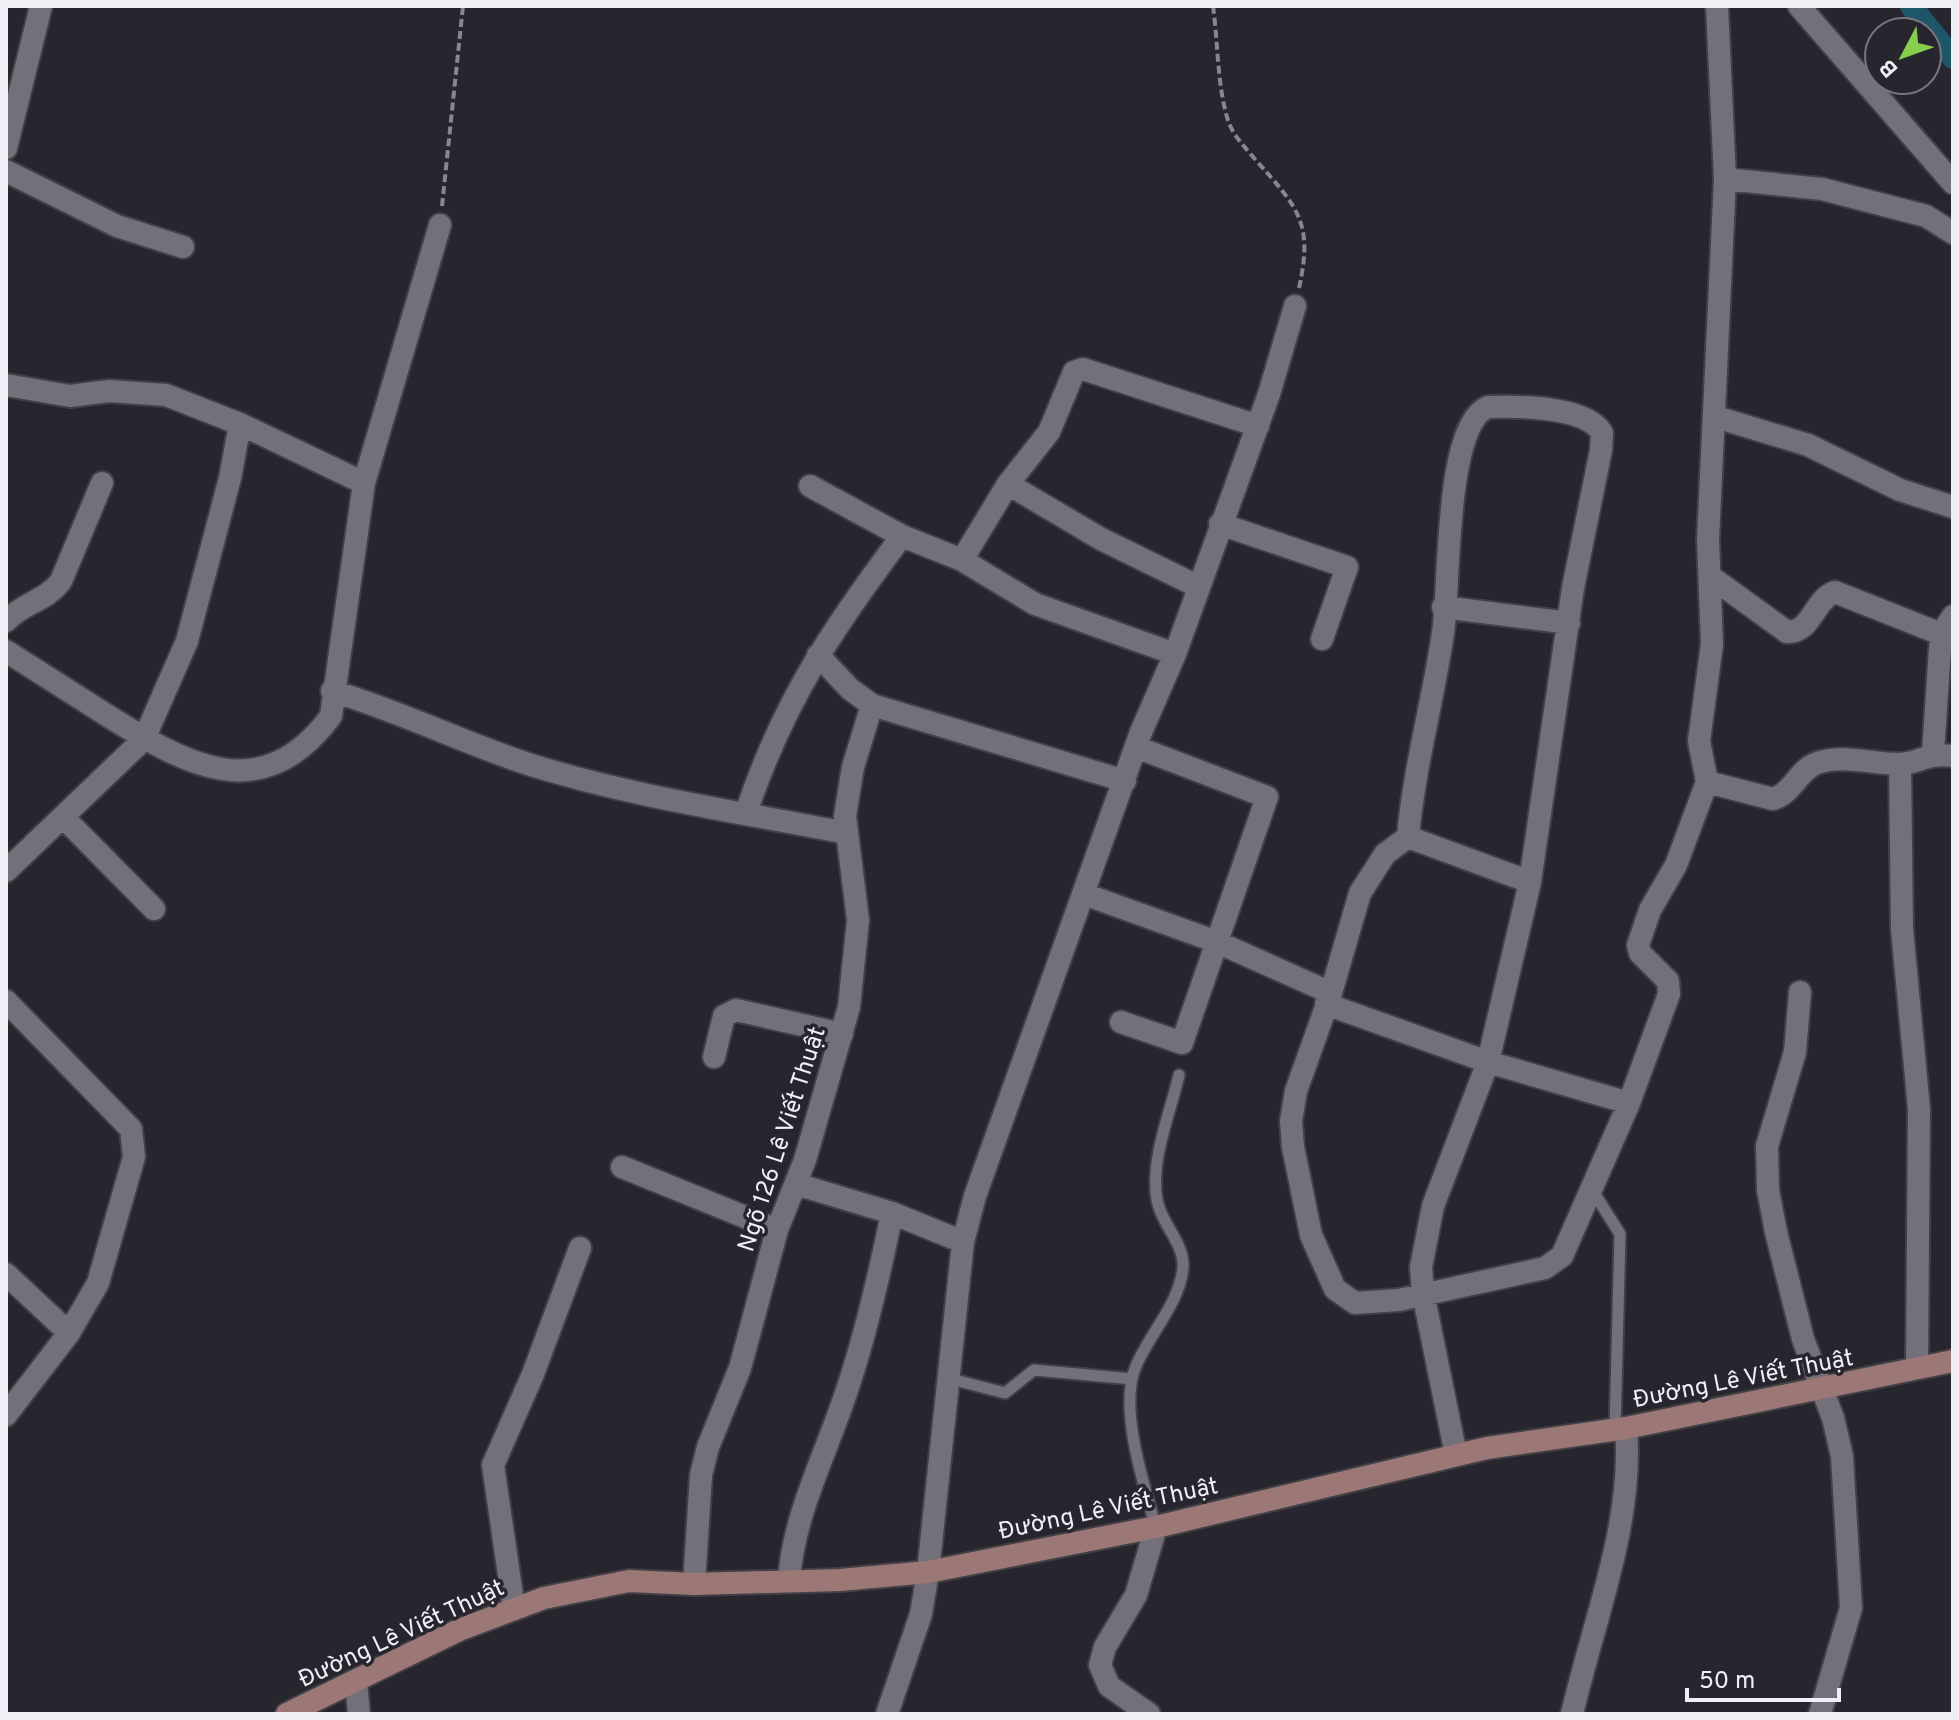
<svg xmlns="http://www.w3.org/2000/svg" width="1959" height="1720" font-family="Overpass,sans-serif">
<style>
.lines{fill:none;stroke-linecap:round;stroke-linejoin:round}
.canal{stroke:#1e5669;stroke-width:22}
.service-casing{stroke:#424046;stroke-width:15}
.minor-casing{stroke:#424046;stroke-width:26}
.secondary-casing{stroke:#424046;stroke-width:26}
.path{stroke:#89878e;stroke-width:4;stroke-dasharray:8 4;stroke-linecap:butt}
.service{stroke:#737079;stroke-width:11}
.minor{stroke:#737079;stroke-width:22}
.secondary{stroke:#9b7876;stroke-width:22}
.labels{text-anchor:middle;stroke-width:7;stroke-linejoin:round;paint-order:stroke}
.street-label{font-size:24px;fill:#f1eff5;stroke:#27252d}
</style>
<rect width="100%" height="100%" fill="#27252d"/>
<g class="lines">
<path class="canal" d="M1911 6 1953 58"/>
<defs>
<path id="service" d="M1591 1188 1620 1234 1615 1429
M947 1378 1005 1393 1034 1370 1132 1379
M1156 1527C1144 1486 1118 1406 1136 1366 1150 1333 1180 1303 1183 1267 1184 1242 1161 1224 1157 1200 1150 1160 1170 1114 1179 1075"/>
<path id="minor" d="M1717 6 1725 179 1708 540 1712 644 1699 741 1707 782 1773 799C1793 793 1798 770 1817 763 1843 754 1872 764 1898 764 1920 764 1925 752 1953 756
M1799 6 1953 183
M6 148 41 6
M6 171 117 226 183 247
M1725 179 1822 189 1926 216 1953 233
M6 385 70 396 109 391 166 395 240 424 364 483
M1716 417 1808 445 1900 490 1953 507
M1008 484 1101 539 1199 587
M810 486 902 536 962 560 1035 604 1175 654
M1220 524 1347 567 1322 639
M962 560 1008 484 1049 432 1074 372 1083 369 1258 426
M1711 577 1787 632C1812 633 1814 599 1835 592L1941 634
M1443 607 1569 623
M6 621C23 603 46 601 61 581L102 483
M6 651C39 672 72 693 105 714 185 764 261 810 331 716L364 483 440 225
M818 655 850 689 872 705 1125 781
M332 691C400 711 463 743 531 765 634 797 740 812 846 833
M1933 753 1941 634 1953 616
M1900 764 1902 929 1919 1109 1917 1368
M746 813C783 702 832 629 902 536
M63 817 154 909
M1408 837C1414 768 1433 701 1443 633 1450 591 1444 424 1488 407 1518 406 1586 406 1602 433L1601 450 1573 588 1530 882 1488 1062 1433 1206 1421 1267 1423 1293 1456 1455
M1408 837 1385 854 1360 893 1331 993 1296 1091 1291 1121 1293 1147 1311 1235 1335 1289 1355 1303 1399 1300 1545 1268 1562 1256 1629 1103 1669 994 1668 981 1640 953 1638 945 1650 910 1676 865 1707 782
M1408 837 1530 882
M6 871 144 739 187 641 230 478 240 424
M1084 894 1217 942 1331 993
M1800 992 1795 1052 1767 1146 1768 1190 1776 1232 1803 1339 1833 1418 1842 1456 1851 1608 1820 1714
M6 1001 131 1129 134 1157 98 1283 69 1333 6 1415
M1326 1004 1488 1062 1629 1103
M1121 1022 1182 1043 1267 797 1136 747
M714 1057 724 1016 736 1010 842 1034
M622 1167 777 1230
M796 1184 892 1213 963 1242
M6 1274 69 1333
M789 1581C793 1514 828 1450 848 1387 867 1330 880 1272 892 1213
M694 1584 701 1475 708 1447 740 1368 777 1230 805 1160 849 1007 858 920 845 816 853 767 872 705
M514 1609 493 1465 533 1374 580 1248
M356 1682 359 1714
M887 1714 921 1614 928 1572 963 1242 975 1196 1141 732 1175 654 1269 394 1295 306
M1149 1714 1109 1686 1100 1665 1105 1647 1136 1595 1156 1527
M1572 1714C1593 1622 1634 1523 1626 1428"/>
<path id="secondary" d="M287 1714 459 1630 544 1598 629 1581 694 1584 840 1580 928 1572 1156 1527 1487 1448 1626 1428 1953 1361"/>
</defs>
<use href="#service" class="service-casing"/>
<use href="#minor" class="minor-casing"/>
<use href="#secondary" class="secondary-casing"/>
<path class="path" d="M1213 6C1218 42 1217 82 1227 117 1231 133 1243 145 1254 158 1297 207 1314 221 1299 288
M442 206 463 6"/>
<use href="#service" class="service"/>
<use href="#minor" class="minor"/>
<use href="#secondary" class="secondary"/>
</g>
<g class="labels">
<g class="street-label">
<text transform="translate(781 1139) rotate(-72)" y="8">Ngõ 126 Lê Viết Thuật</text>
<text transform="translate(1743 1378) rotate(-11)" y="8">Đường Lê Viết Thuật</text>
<text transform="translate(1108 1508) rotate(-12)" y="8">Đường Lê Viết Thuật</text>
<text transform="translate(401 1633) rotate(-25)" y="8">Đường Lê Viết Thuật</text>
</g>
</g>
<rect width="1959" height="1720" fill="none" stroke="#f1eff5" stroke-width="16"/>
<g transform="translate(1903 56) rotate(229)"><circle r="38" fill="#27252d" stroke="#78767d" stroke-width="2"/>
<path d="M0-6L14 30L0 20L-14 30Z" fill="#85cf4c"/>
<text y="-12" font-size="22" font-weight="bold" text-anchor="middle" fill="#f1eff5">B</text>
</g>
<path d="M1687 1688v12h152v-12" fill="none" stroke="#f1eff5" stroke-width="4"/>
<text x="1699" y="1688" font-size="24" fill="#f1eff5" stroke="#27252d" stroke-width="6" paint-order="stroke">50 m</text>
</svg>
